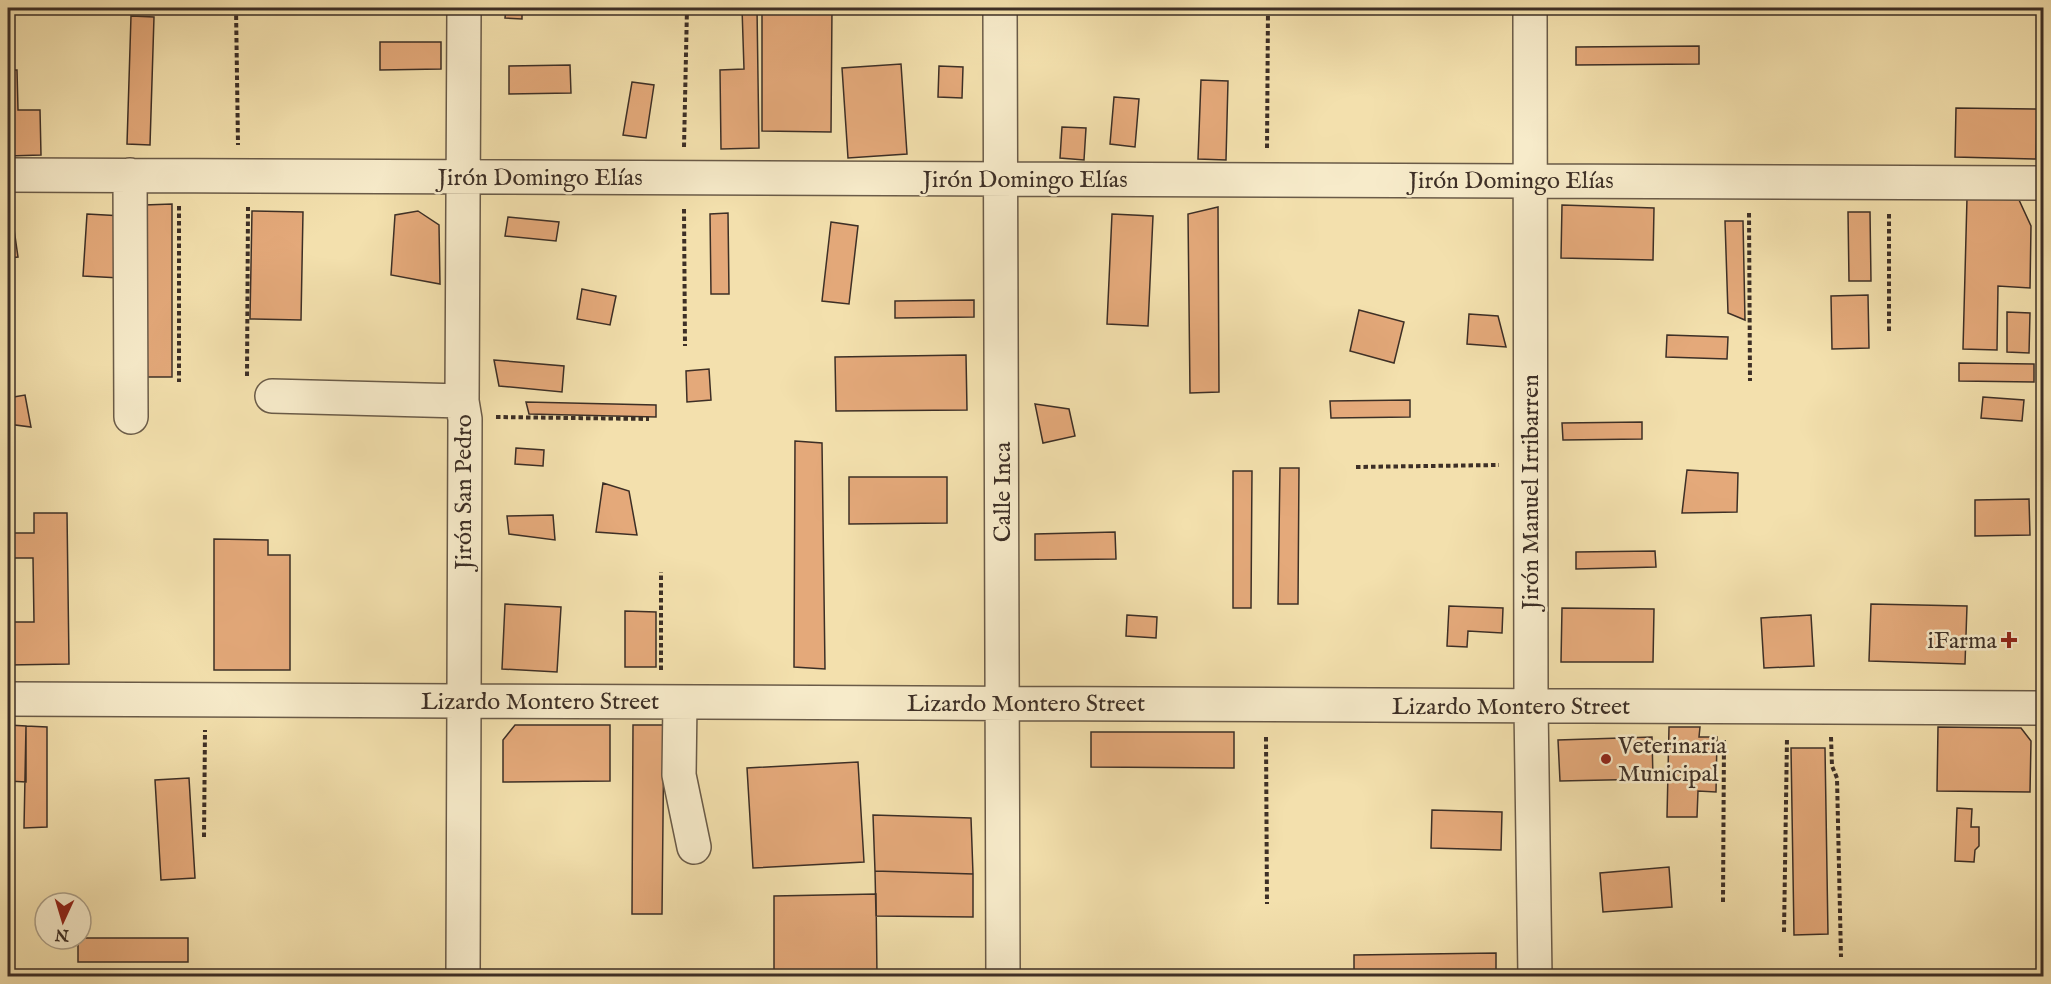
<svg xmlns="http://www.w3.org/2000/svg" width="2051" height="984" font-family="'IM FELL English',serif">
<style>
.building{fill:#e4a97a;stroke:#3d2f26;stroke-width:1.5}
.lines{fill:none;stroke-linecap:round;stroke-linejoin:round}
.minor-casing{stroke:#6a5b48;stroke-width:36}
.path{stroke:#3d2f26;stroke-width:4;stroke-dasharray:4.5 3;stroke-linecap:butt}
.minor{stroke:#f7ebca;stroke-width:33}
.poi-dot{fill:#8f2418;stroke:#f7ebca;stroke-width:2}
.labels{text-anchor:middle;stroke-width:5;stroke-linejoin:round;paint-order:stroke}
.street-label{font-size:24px;fill:#3d2f26;stroke:#f7ebca}
.poi-label{font-size:24px;fill:#3d2f26;stroke:#f7ebca;text-anchor:end}
</style>
<rect width="100%" height="100%" fill="#f3e0ad"/>
<filter id="stains"><feTurbulence type="fractalNoise" baseFrequency=".00333" numOctaves="4"/><feColorMatrix values="0 0 0 0 .2 0 0 0 0 .09 0 0 0 0 .02 0 0 0 .5 -.17"/></filter>
<radialGradient id="worn" r=".72"><stop offset=".6" stop-color="#630" stop-opacity="0"/><stop offset="1" stop-color="#630" stop-opacity=".3"/></radialGradient>
<path class="building" d="M506 8H522V19L505 18Z
M742 8H757L759 148 721 149 720 70 744 69Z
M762 8H832L831 132 762 131Z
M131 16 154 17 150 145 127 144Z
M380 42H441V69L380 70Z
M1699 46V64L1576 65V47Z
M901 64 907 154 848 158 842 68Z
M570 65 571 93 509 94V66Z
M939 66 963 67 962 98 938 97Z
M8 70H17L18 110H40L41 155 8 156Z
M1201 80 1228 81 1226 160 1198 159Z
M632 82 654 85 646 138 623 135Z
M1114 97 1139 99 1135 147 1110 144Z
M1956 108 2037 109 2036 159 1955 157Z
M1062 127 1086 128 1084 160 1060 158Z
M1967 198 2019 200 2031 226 2030 288 1998 286 1997 350 1963 349Z
M172 204V377H144V205Z
M1562 205 1654 208 1653 260 1561 258Z
M1218 207 1219 392 1190 393 1188 214Z
M252 211 303 212 301 320 250 319Z
M418 211 439 225 440 284 391 275 395 215Z
M1848 212H1870L1871 281H1849Z
M728 213 729 294H711L710 214Z
M87 214 123 216 120 278 83 276Z
M1112 214 1153 216 1148 326 1107 324Z
M12 215 18 257 8 258V216Z
M508 217 559 222 556 241 505 236Z
M1725 221H1743L1745 320 1728 313Z
M831 222 858 226 849 304 822 301Z
M582 289 616 296 610 325 577 319Z
M1868 295 1869 348 1832 349 1831 296Z
M974 300V317L895 318V301Z
M1359 310 1404 322 1394 363 1350 351Z
M2007 312 2030 313 2029 353 2007 352Z
M1469 314 1498 316 1506 347 1467 344Z
M1667 335 1728 337 1727 359 1666 357Z
M966 355 967 410 836 411 835 357Z
M494 360 564 366 562 392 499 386Z
M1959 363 2034 364V382L1959 381Z
M709 369 711 400 687 402 686 371Z
M25 395 31 427 8 424V398Z
M1983 397 2024 400 2022 421 1981 418Z
M1410 400V417L1331 418 1330 401Z
M526 402 656 405V417L529 414Z
M1035 404 1069 409 1075 436 1043 443Z
M1642 422V439L1563 440 1562 423Z
M795 441 822 443 825 669 794 667Z
M516 448 544 450 543 466 515 464Z
M1280 468H1299L1298 604H1278Z
M1687 470 1738 473 1737 512 1682 513Z
M1233 471H1252L1251 608H1233Z
M849 477H947V523L849 524Z
M603 483 629 491 637 535 596 532Z
M2029 499 2030 535 1975 536V500Z
M8 508H13V533H34V513H67L69 664 8 665V622H34L33 558H8Z
M553 515 555 540 509 534 507 516Z
M1115 532 1116 559 1035 560V534Z
M214 539 268 540V555H290V670H214Z
M1655 551 1656 567 1576 569V552Z
M505 604 561 607 557 672 502 669Z
M1871 604 1967 606 1965 664 1869 661Z
M1449 606 1503 608 1502 633 1468 631 1467 647 1447 646Z
M1562 608 1654 609 1653 662H1561Z
M625 611 656 612V667H625Z
M1127 615 1157 617 1156 638 1126 636Z
M1811 615 1814 666 1764 668 1761 618Z
M8 725 26 726V782L8 781Z
M515 725H610V781L503 782V740Z
M633 725H664L662 914H632Z
M26 726 47 727V827L24 828Z
M1669 727H1700L1699 737H1717L1716 792 1698 791 1697 817H1667Z
M1938 727 2021 728 2031 741 2030 792 1937 791Z
M1091 732H1234V768L1091 767Z
M1652 737 1653 779 1560 781 1558 740Z
M1791 748H1825L1828 934 1794 935Z
M858 762 864 862 753 868 747 768Z
M189 778 195 878 161 880 155 780Z
M1957 808 1972 809 1971 827H1979V846L1975 850 1974 862 1955 861Z
M1432 810 1502 812 1501 850 1431 848Z
M873 815 971 818 973 874 875 871Z
M1669 867 1672 907 1603 912 1600 873Z
M875 871 973 874V917L876 916Z
M876 894 877 976H774V896Z
M81 938H188V962H78V939Z
M1496 953V976H1354V955Z
M1622 972 1668 973V976H1623Z
M1992 974 1993 976H1975V975Z
M2001 974H2030V976H2001Z"/>
<g class="lines">
<defs>
<path id="minor" d="M1000 8 1003 976
M1530 8 1531 706 1535 976
M8 175 2044 183
M130 175 131 417
M272 396 462 401
M8 699 2044 708
M680 702 679 775 694 847
M463 976 465 419 462 401 464 8"/>
</defs>
<use href="#minor" class="minor-casing"/>
<path class="path" d="M236 8 238 145
M684 147 687 8
M1267 148 1268 8
M179 206V382
M684 209 685 346
M1749 213 1750 381
M1889 331V213
M247 376 248 207
M496 417 649 419
M1356 467 1499 465
M661 670V572
M1266 737 1267 904
M1831 737 1832 766 1837 778 1841 957
M204 837 205 730
M1723 902 1724 738
M1784 932 1787 738"/>
<use href="#minor" class="minor"/>
</g>
<g class="poi-dot">
<path d="M2006 631h6v6h6v6h-6v6h-6v-6h-6v-6h6z"/>
<circle cx="1606" cy="759" r="6"/>
</g>
<g class="labels">
<g class="street-label">
<text x="540" y="185">Jirón Domingo Elías</text>
<text x="1025" y="187">Jirón Domingo Elías</text>
<text x="1511" y="188">Jirón Domingo Elías</text>
<text transform="translate(463 492) rotate(-90)" y="8">Jirón San Pedro</text>
<text transform="translate(1002 492) rotate(-90)" y="8">Calle Inca</text>
<text transform="translate(1530 492) rotate(-90)" y="8">Jirón Manuel Irribarren</text>
<text x="540" y="709">Lizardo Montero Street</text>
<text x="1026" y="711">Lizardo Montero Street</text>
<text x="1511" y="714">Lizardo Montero Street</text>
</g>
<g class="poi-label">
<text x="1997" y="648">iFarma</text>
<text x="1618" y="753" text-anchor="start">Veterinaria<tspan x="1618" dy="28">Municipal</tspan></text>
</g>
</g>
<rect width="2051" height="984" fill="none" stroke="#f3e0ad" stroke-width="30"/>
<rect x="9" y="9" width="2033" height="966" fill="none" stroke="#3d2f26" stroke-width="3"/>
<rect x="15" y="15" width="2021" height="954" fill="none" stroke="#3d2f26" stroke-width="1.5"/>
<g transform="translate(63 921) rotate(184)"><circle r="28" fill="#f7ebca" stroke="#ada088" stroke-width="1.5"/>
<path d="M0-4.5L10 22L0 15L-10 22Z" fill="#8f2418"/>
<text y="-9" font-size="16" font-weight="bold" text-anchor="middle" fill="#3d2f26">N</text>
</g>
<rect width="100%" height="100%" filter="url(#stains)"/>
<rect width="100%" height="100%" fill="url(#worn)"/>
</svg>
